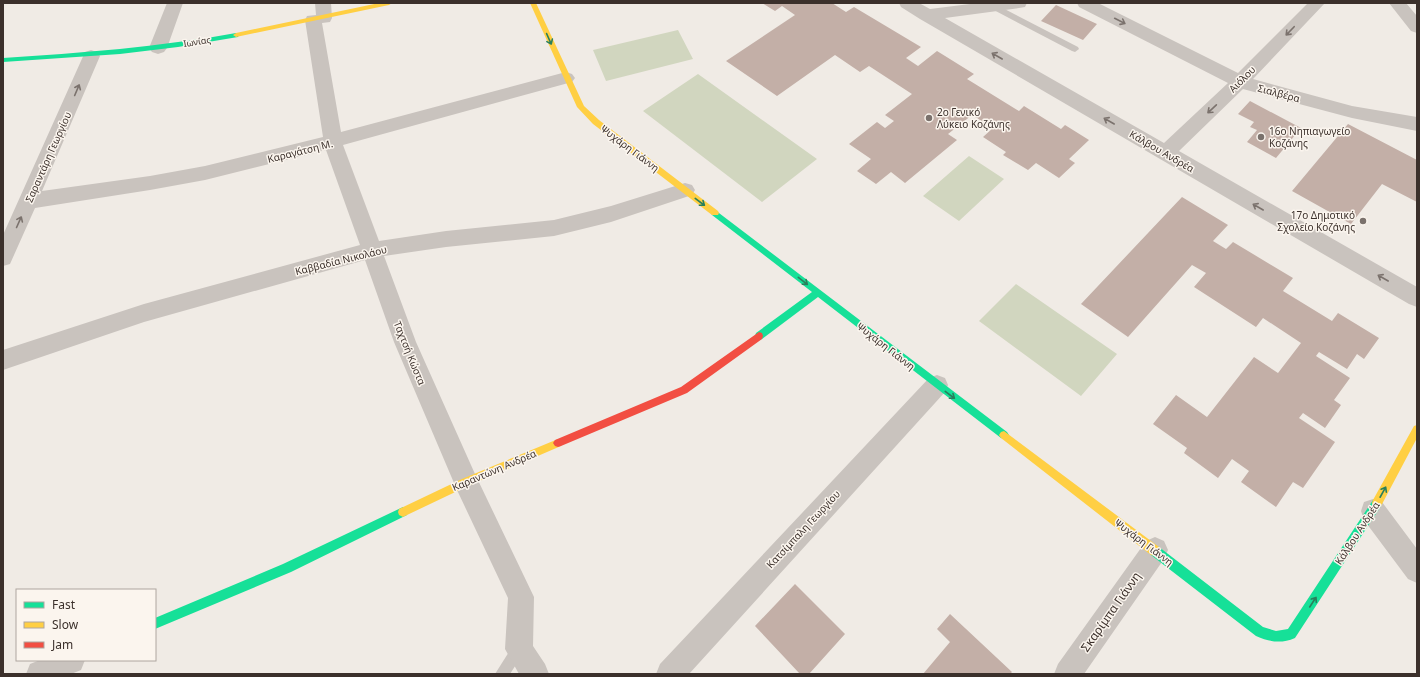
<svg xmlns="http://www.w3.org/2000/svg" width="1420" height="677" font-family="'Noto Sans',sans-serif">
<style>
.green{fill:#d1d6bf}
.building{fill:#c3afa7}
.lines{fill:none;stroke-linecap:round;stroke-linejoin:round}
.lane{fill:#c9c3be;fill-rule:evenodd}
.street{fill:#c9c3be;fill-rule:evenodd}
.fast{fill:#16e098;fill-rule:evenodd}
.slow{fill:#ffcf43;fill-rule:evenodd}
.jam{fill:#f24e42;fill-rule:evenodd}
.oneway{stroke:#7b726d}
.oneway2{stroke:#2a7f5c}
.poi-dot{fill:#7a716c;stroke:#fbf5ee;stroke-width:1.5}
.labels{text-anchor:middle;stroke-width:3;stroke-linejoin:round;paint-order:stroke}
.far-street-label{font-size:9px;fill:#3b302b;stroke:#fbf5ee}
.street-label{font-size:10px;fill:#3b302b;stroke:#fbf5ee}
.poi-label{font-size:10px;fill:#3b302b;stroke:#fbf5ee;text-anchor:start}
.near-street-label{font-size:12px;fill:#3b302b;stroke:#fbf5ee}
</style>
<rect width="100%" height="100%" fill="#f0ebe5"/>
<path class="green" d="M678 30 693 59 606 81 593 50Z
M698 74 817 159 762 202 643 111Z
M969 156 1004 179 959 221 923 196Z
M1016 284 1117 354 1081 396 979 321Z"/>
<path class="building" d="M762 3H832L846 12 854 7 921 47 906 58 918 66 937 51 974 74 967 79 1019 111 1024 106 1061 129 1065 125 1089 140 1069 159 1075 163 1059 178 1036 163 1028 170 1003 155 1006 152 983 137 993 128 972 115 948 134 957 140 905 183 891 172 876 184 857 171 871 159 849 144 877 122 885 128 894 121 885 115 912 94 869 66 860 72 835 55 777 96 726 61 795 15 782 6 775 11Z
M1056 5 1097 24 1083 40 1041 21Z
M1250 101 1301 128 1276 158 1247 142 1257 130 1250 127 1254 122 1238 114Z
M1348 124 1417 160V202L1382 184 1351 224 1292 191Z
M1182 197 1228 225 1213 241 1226 249 1233 242 1293 278 1283 291 1332 321 1338 313 1379 338 1364 359 1357 354 1347 369 1319 352 1316 356 1350 378 1334 400 1341 405 1325 428 1303 413 1299 418 1335 442 1303 488 1293 482 1276 507 1241 482 1249 471 1232 459 1218 478 1184 453 1187 448 1153 424 1176 395 1207 417 1254 357 1278 373 1301 343 1263 318 1256 327 1194 287 1206 273 1192 265 1128 337 1081 304Z
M795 584 845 634 809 674H800L755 626Z
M950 614 1012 672 1010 674H923L950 642 937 629Z"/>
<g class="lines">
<path class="lane" d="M993 3 1078 47 1079 49 1075 52 1072 51 990 8 989 6Z
M519 642 524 644 526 649 510 674H495L514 644Z"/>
<path class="street" d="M167 3H183L167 48 164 52 158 54 152 52 149 48Z
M315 3H331L332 18 330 22 322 23 341 132 566 72 572 74 575 78 572 82 343 145 379 241 446 231 554 220 611 206 685 183 692 185 695 190 692 195 611 222 554 236 446 247 384 256 416 342 475 474 534 597 533 646 545 664 549 674H519L505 649 508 598 457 490 394 342 365 260 144 322 3 370V350L144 304 360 245 326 150 205 180 150 190 35 208 10 264 3 266V235L85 52 91 50 97 52 100 56 42 191 150 176 205 166 323 137 305 20 307 16 316 15Z
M899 3H919L930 9 978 3H1027L1025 7 1019 8 945 18 1164 143 1228 83 1079 7 1077 3H1098L1238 73 1308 3H1325L1253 79 1352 106 1417 117V131L1352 118 1243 89 1179 151 1417 287V307L1409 304 920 19 901 7Z
M1389 3H1406L1417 16V33L1411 31Z
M937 375 945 378 948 385 945 392 689 674H656L660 664 929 378Z
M1373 499 1382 502 1417 549V583L1408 579 1364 520 1361 511 1364 502Z
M1155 537 1164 541 1168 550 1164 559 1084 674H1054L1058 664 1146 541Z
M40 660H85L81 670 71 674H26L30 664Z"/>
<path class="fast" d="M236 33 239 35 238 37 178 47 120 54 3 62V58C81 53 159 47 236 33Z
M715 210 1007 432 1009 435 1007 438 1004 439 1001 438 818 297 762 339 759 340 756 339 755 336 756 333 812 292 712 215 711 213Z
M1377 498 1381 500 1382 503 1381 506 1295 638C1281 644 1270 642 1256 636L1151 555 1150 551 1151 547 1155 546 1159 547 1263 627 1276 631 1288 629 1373 500Z
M403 507 407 509 408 512 407 515 291 572 155 629V618L283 564Z"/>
<path class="slow" d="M379 3H392L389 5 236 37 233 35 236 33Z
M530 3H536L584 106 599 120 718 211 719 213 718 215H712L593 124 577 107Z
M1417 425V438L1381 506 1377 508 1373 506 1372 503 1373 500 1414 426Z
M1004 431 1159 547 1160 551 1159 555 1155 556 1151 555 1001 438 999 435 1001 432Z
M558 439 561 440 563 443 561 446 470 485 407 515 403 517 399 515 398 512 399 509 462 479Z"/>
<path class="jam" d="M759 332 762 333 763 336 762 339 687 393 561 446 558 447 555 446 553 443 555 440 681 387Z"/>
</g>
<defs><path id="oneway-shaft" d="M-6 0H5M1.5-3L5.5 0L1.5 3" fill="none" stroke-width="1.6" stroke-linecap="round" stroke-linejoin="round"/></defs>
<g class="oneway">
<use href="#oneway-shaft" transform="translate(1120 21) rotate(27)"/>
<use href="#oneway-shaft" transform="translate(1290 31) rotate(134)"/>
<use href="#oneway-shaft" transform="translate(997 56) rotate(-150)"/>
<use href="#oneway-shaft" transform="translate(77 90) rotate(-67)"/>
<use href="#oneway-shaft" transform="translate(1212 109) rotate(137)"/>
<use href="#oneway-shaft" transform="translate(1109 121) rotate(-150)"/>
<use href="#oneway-shaft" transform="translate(1258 207) rotate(-150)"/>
<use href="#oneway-shaft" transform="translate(19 222) rotate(-66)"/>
<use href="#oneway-shaft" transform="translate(1383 278) rotate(-150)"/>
</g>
<g class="oneway2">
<use href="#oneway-shaft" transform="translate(549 39) rotate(66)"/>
<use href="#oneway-shaft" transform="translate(700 202) rotate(37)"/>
<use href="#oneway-shaft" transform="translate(803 281) rotate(38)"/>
<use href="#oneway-shaft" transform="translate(950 395) rotate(37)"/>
<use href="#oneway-shaft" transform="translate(1383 492) rotate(-61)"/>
<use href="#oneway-shaft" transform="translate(1313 602) rotate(-57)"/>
</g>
<g class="poi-dot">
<circle cx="929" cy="118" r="4"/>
<circle cx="1261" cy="137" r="4"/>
<circle cx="1363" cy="221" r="4"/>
</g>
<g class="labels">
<g class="far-street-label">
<text transform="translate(197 42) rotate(-9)" y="3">Ιωνίας</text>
</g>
<g class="street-label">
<text transform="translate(1242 79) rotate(-45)" y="4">Αιόλου</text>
<text transform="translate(1279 93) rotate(15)" y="4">Σιαλβέρα</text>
<text transform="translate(630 148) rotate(37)" y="4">Ψυχάρη Γιάννη</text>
<text transform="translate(300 151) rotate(-14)" y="4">Καραγάτση Μ.</text>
<text transform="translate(1162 151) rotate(30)" y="4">Κάλβου Ανδρέα</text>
<text transform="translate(48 157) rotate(-66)" y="4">Σαραντάρη Γεωργίου</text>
<text transform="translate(341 260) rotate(-14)" y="4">Καββαδία Νικολάου</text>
<text transform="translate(886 346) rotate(38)" y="4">Ψυχάρη Γιάννη</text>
<text transform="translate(410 353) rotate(68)" y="4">Ταχτσή Κώστα</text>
<text transform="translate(494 470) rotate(-23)" y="4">Καραντώνη Ανδρέα</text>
<text transform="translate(803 529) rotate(-47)" y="4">Κατσίμπαλη Γεωργίου</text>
<text transform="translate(1357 533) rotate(-57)" y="4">Κάλβου Ανδρέα</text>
<text transform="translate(1144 542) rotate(37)" y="4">Ψυχάρη Γιάννη</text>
</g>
<g class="poi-label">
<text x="937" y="116">2ο Γενικό<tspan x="937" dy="12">Λύκειο Κοζάνης</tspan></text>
<text x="1269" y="135">16ο Νηπιαγωγείο<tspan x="1269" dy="12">Κοζάνης</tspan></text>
<text x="1355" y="219" text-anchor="end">17ο Δημοτικό<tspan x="1355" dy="12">Σχολείο Κοζάνης</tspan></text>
</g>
<g class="near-street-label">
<text transform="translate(1111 612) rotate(-55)" y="4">Σκαρίμπα Γιάννη</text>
</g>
</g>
<rect width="1420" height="677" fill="none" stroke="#3b302b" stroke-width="8"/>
<rect x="16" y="589" width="140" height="72" fill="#fbf5ee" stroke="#aea6a0"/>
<rect x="24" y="602" width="20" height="6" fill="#16e098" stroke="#aea6a0"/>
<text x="52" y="609" font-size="12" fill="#3b302b">Fast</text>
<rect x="24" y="622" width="20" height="6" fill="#ffcf43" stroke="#aea6a0"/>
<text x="52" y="629" font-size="12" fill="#3b302b">Slow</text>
<rect x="24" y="642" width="20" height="6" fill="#f24e42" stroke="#aea6a0"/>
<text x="52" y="649" font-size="12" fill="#3b302b">Jam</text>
</svg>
